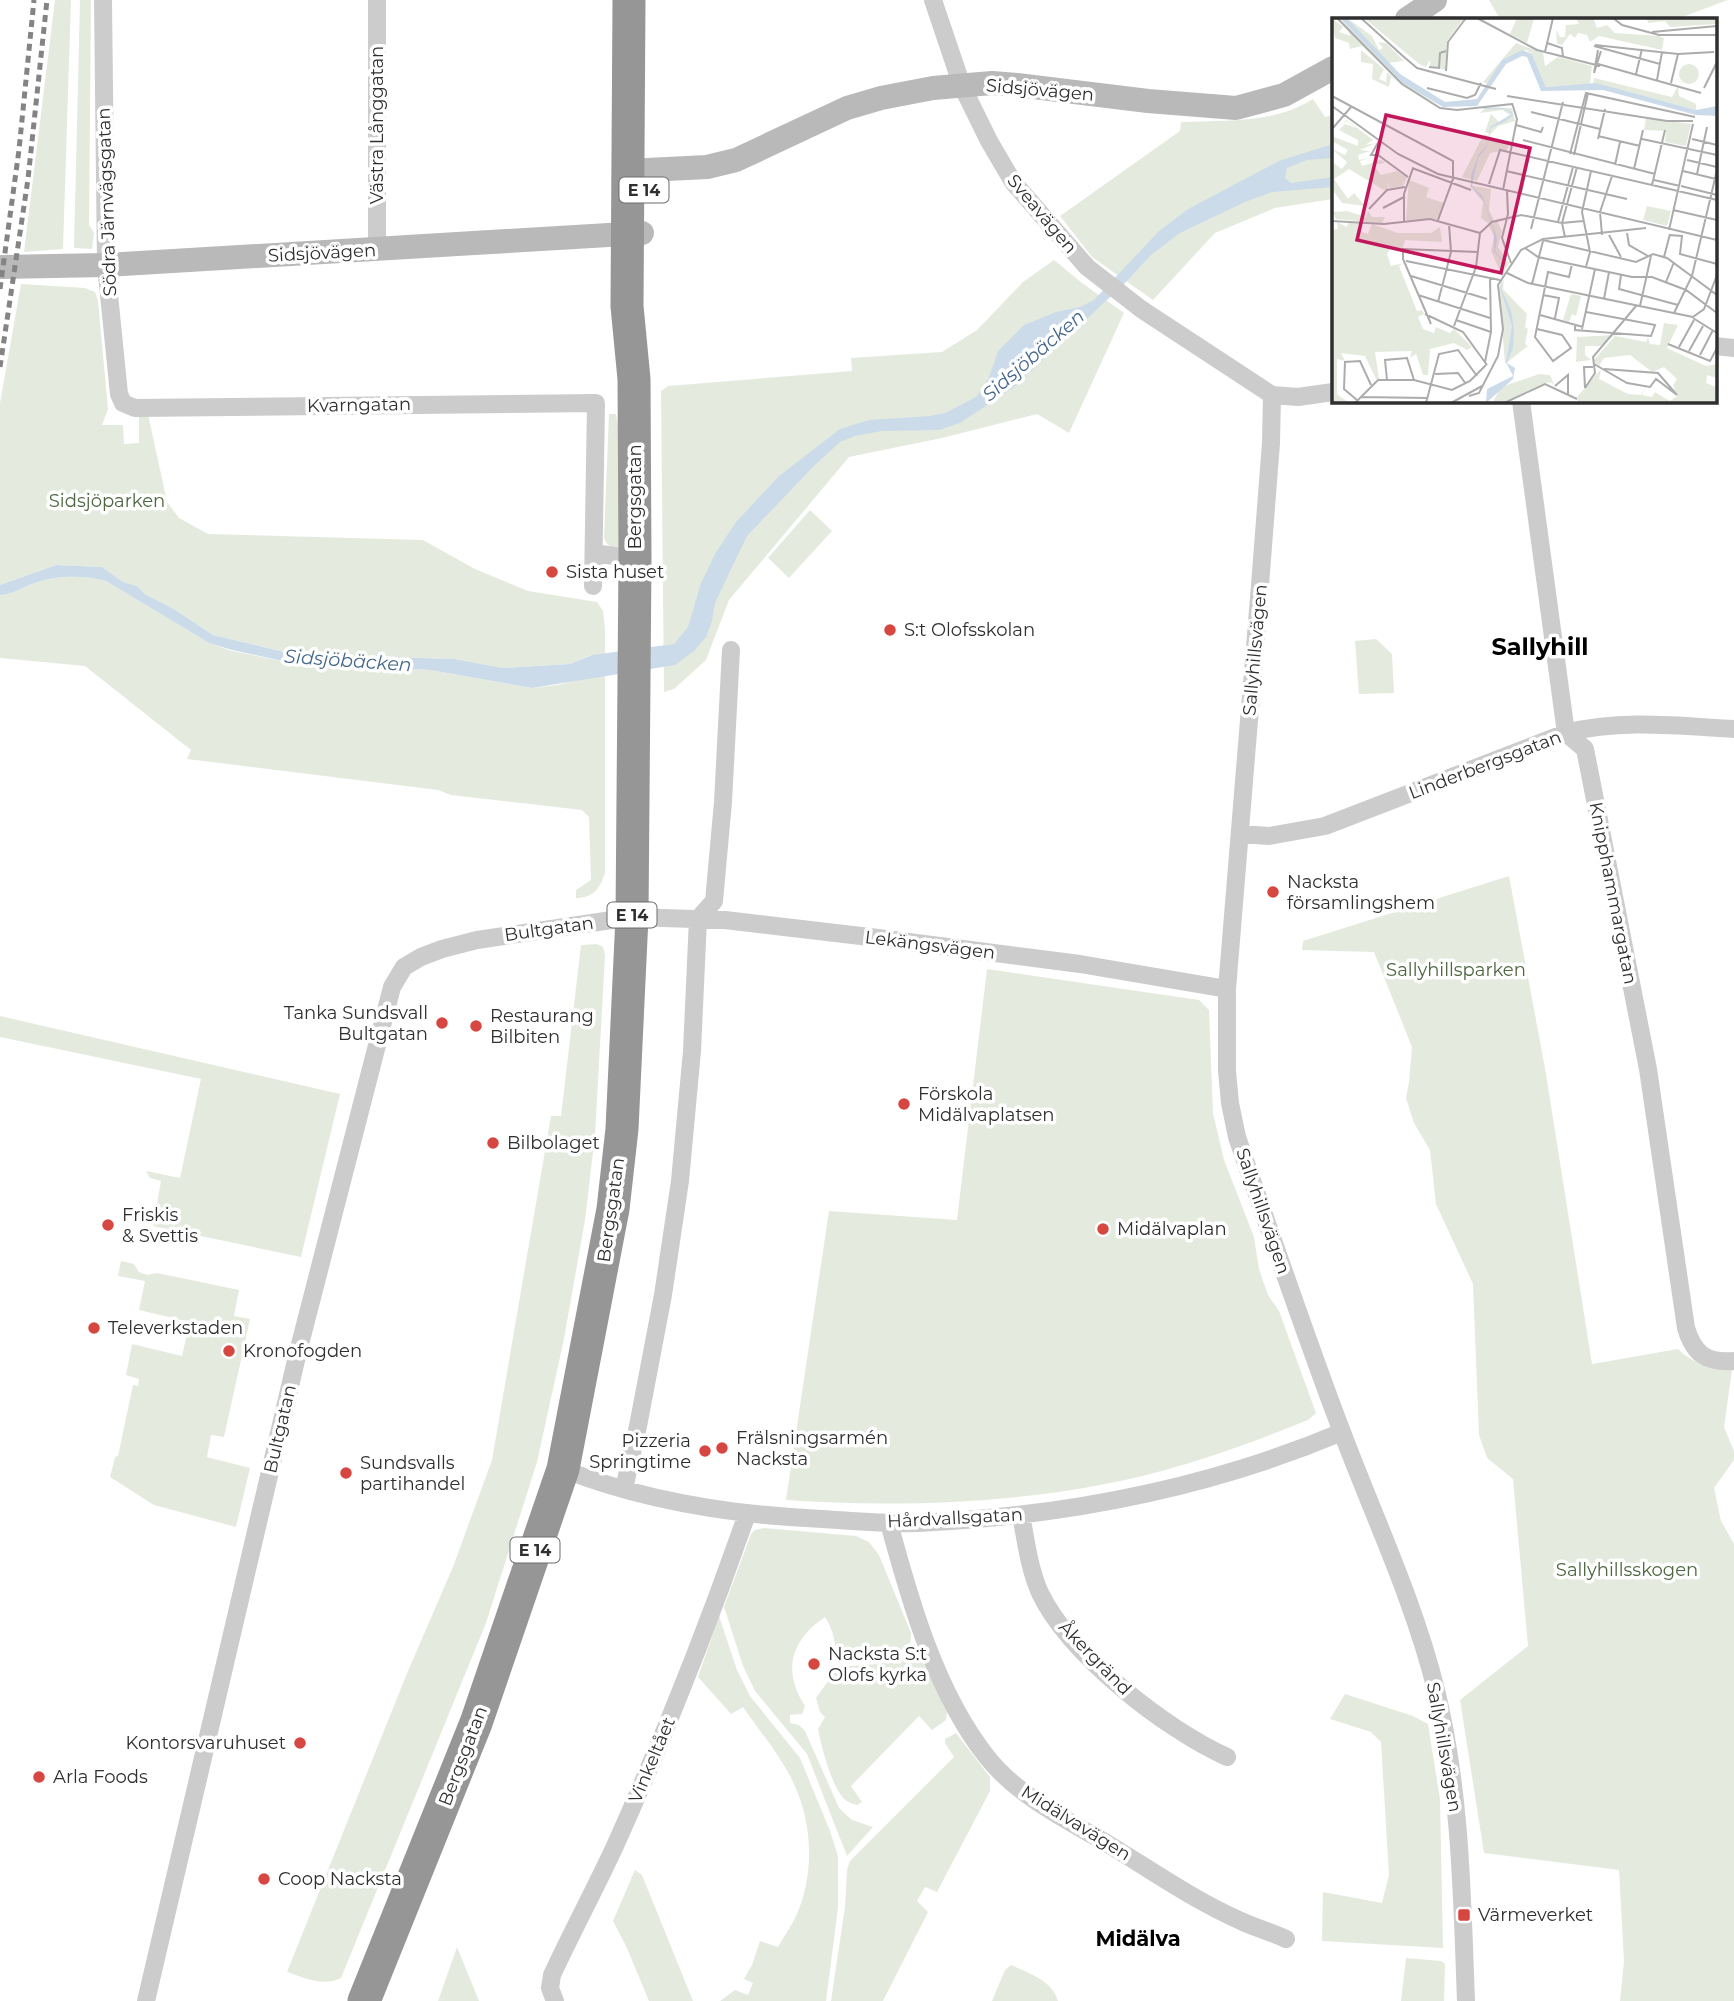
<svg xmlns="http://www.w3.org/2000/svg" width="1734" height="2001" font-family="Montserrat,sans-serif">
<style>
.green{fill:#e4ebde}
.water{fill:#ccdbe9}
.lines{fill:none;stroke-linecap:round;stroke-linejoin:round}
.street{stroke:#ccc;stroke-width:18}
.secondary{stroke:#b9b9b9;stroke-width:24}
.highway{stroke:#969696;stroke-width:33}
.rail{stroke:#848484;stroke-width:5;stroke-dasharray:7 5;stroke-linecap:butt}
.poi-dot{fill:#d64741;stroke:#fff;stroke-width:2.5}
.labels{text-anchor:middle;stroke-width:7;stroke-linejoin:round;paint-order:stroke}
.shield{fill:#fff;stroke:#6d6d6d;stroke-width:2}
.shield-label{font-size:16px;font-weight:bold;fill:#2f2f2f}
.street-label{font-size:18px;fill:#2f2f2f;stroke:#fff}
.park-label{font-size:18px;fill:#4e6740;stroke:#fff}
.poi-label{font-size:18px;fill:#2f2f2f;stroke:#fff;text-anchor:start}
.water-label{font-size:19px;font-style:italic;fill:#44678b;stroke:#fff}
.quarter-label{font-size:21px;font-weight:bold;fill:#000;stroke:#fff}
.district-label{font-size:24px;font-weight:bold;fill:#000;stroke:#fff}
.inset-road{fill:none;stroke:#acacac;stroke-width:2}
.view{fill:#c2185b;fill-opacity:0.15;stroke:#c2185b;stroke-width:3.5}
.inset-edge{fill:none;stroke:#2f2f2f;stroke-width:3.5}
</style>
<rect width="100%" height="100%" fill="#fff"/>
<path class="green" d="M55 0H71L63 249 24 252Z
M80 0H91L89 225 94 233 92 249 74 248Z
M1489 0H1728L1677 19H1500Z
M1313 99 1325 117 1333 115V199L1275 208 1215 233 1153 300 1092 257 1060 216 1180 131 1181 122C1227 120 1273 124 1313 99Z
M1054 260 1082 283 1124 313 1069 433 1037 414 942 438 849 457 729 600 706 660 674 689 664 692 661 391 668 386 852 371 851 358 942 352 977 330 1023 282Z
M21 284 85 288 95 292 98 301 108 409 102 425H123L124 444 139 443V414H148L167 502 179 518 208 534 423 540 475 569 528 591 597 602 603 611 605 629V872C601 888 593 898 576 898V890L591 880 589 817 582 810 451 795 438 790 187 759 191 750 85 666 0 658V595C11 595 22 588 32 584 55 575 82 575 106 581L209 643 232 651 292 663 430 670 532 688 557 685 592 677 591 655 570 664 503 668 455 659 292 654 213 635 174 609 145 594 137 586 123 582 102 567 56 565 0 585V403Z
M609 414H616L622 455 621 546C613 550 607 546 604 538Z
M810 510 832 531 789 578 768 558Z
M1376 639 1392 654 1394 693 1359 694 1355 641Z
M1509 876 1545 1068 1592 1364 1678 1349C1693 1364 1711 1368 1732 1370L1724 1427 1734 1451V1460L1714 1488 1721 1521 1734 1544V2001H1620L1624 1961 1619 1870 1484 1853 1460 1700 1528 1646 1513 1479 1487 1458 1479 1435 1473 1284 1436 1204 1430 1150 1414 1123 1406 1098 1409 1082 1412 1047 1374 952 1302 950 1303 941Z
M597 944 603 947 605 955 595 1135 585 1220 564 1339 537 1462 486 1623 341 1978C323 1987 305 1978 287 1972L408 1671 453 1567 492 1460 551 1116H561L581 945Z
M987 969 1199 1000 1209 1010 1213 1113 1224 1160 1254 1237 1259 1269 1268 1295 1279 1311 1316 1413 1308 1420C1241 1447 1171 1472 1100 1485 1001 1504 886 1507 786 1500L829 1211 957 1220Z
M0 1016 340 1094 301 1257 153 1226 161 1181 150 1178 146 1171 180 1178 201 1079 0 1037Z
M121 1261 134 1264 139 1272 147 1275 157 1273 239 1290 234 1316 250 1319 224 1437 211 1435 207 1457 250 1468 236 1527 154 1505 110 1477 115 1457 118 1456 133 1385 138 1386 139 1379 126 1375 132 1344 182 1356 190 1322 139 1310 145 1281 118 1276Z
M764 1528 856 1536 869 1542 879 1555 911 1633 910 1647C885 1654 862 1661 836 1661 836 1644 834 1631 825 1617 791 1640 782 1671 805 1706L802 1714 790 1715V1723L799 1725 805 1731 839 1808 852 1820 873 1827 847 1856 807 1754 755 1691 743 1666 724 1607 751 1534 755 1530Z
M719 1616 737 1670 750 1696 800 1758 830 1831 838 1856V1908L826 2001H720L735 1990 748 1995 753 1983 744 1979 752 1965 760 1941 778 1947C784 1936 792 1925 797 1914 816 1869 812 1816 789 1774 776 1750 758 1729 743 1707L731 1714 698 1677Z
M913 1654 924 1664 947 1712 946 1720 932 1730 919 1716 851 1786 862 1802 857 1805C854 1804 850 1803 847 1801 833 1793 821 1745 818 1729L825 1717 820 1712 816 1698 831 1677 834 1667 878 1664Z
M1345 1694 1413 1716 1428 1724 1440 1799 1443 1948 1322 1941 1323 1892 1382 1903 1389 1875 1381 1742 1371 1732 1330 1719Z
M956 1733 990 1777V1791L937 1892 925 1887 917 1901 928 1912 883 2001H831L845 1907 847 1870 850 1861 954 1757 945 1743V1739Z
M635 1870 642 1875 693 2001H649L626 1946 613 1921Z
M457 1947 479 2001H438Z
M1406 1958 1441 1961 1445 1964 1444 2001H1401Z
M1011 1965C1029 1973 1053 1981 1058 2001H992L1005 1970Z"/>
<path class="water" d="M1333 144V158L1307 160 1287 168 1285 178 1291 183 1333 177V187L1273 192 1245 202 1180 233 1151 255 1124 284 1013 388 960 423 939 430 882 431 855 436 840 442 815 465 747 536 715 603 712 621 706 637 694 651 675 665 532 688 430 670 292 663 232 650 209 643 106 581C82 575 55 575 32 584 22 588 11 595 0 595V585L56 565 102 567 123 582 137 586 145 594 174 609 213 635 292 654 455 659 503 668 570 664 592 655 674 644 688 627 701 583 715 554 736 522 779 476 840 429 869 420 930 416 945 413 976 397 988 380 998 351 1024 325 1056 312 1080 307 1094 300 1159 231 1188 209 1279 161Z"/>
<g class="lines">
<path class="street" d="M103 0 106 265 119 394 123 403 135 408 596 403 593 586
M377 0V250
M933 0 962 86 989 141 1013 182 1087 267 1141 309 1272 395 1298 397 1333 392
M1715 346 1734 348
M1272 395 1271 443 1259 598 1227 989V1071L1230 1103 1237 1137 1249 1172C1280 1259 1309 1346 1342 1432 1374 1517 1414 1601 1436 1690 1461 1792 1462 1897 1466 2001
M1521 401 1566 733 1585 749 1648 1069 1686 1328C1694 1354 1706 1363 1734 1361
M594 553 635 559
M1241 834 1269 836 1325 826 1566 733C1621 719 1678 726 1734 729
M563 1469C646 1502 734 1515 822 1519 854 1521 886 1524 918 1523 1063 1516 1207 1489 1342 1432
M624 1489 638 1426 663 1295 680 1181 692 1051 698 919 714 901 723 802 731 650
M1021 1515C1026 1541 1029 1568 1040 1593 1070 1655 1165 1729 1227 1757
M889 1523C910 1601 936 1693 987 1757 1016 1794 1063 1818 1103 1841 1148 1868 1193 1900 1241 1921 1256 1928 1271 1932 1286 1939
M146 2001 298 1352 392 987 404 967 421 957 442 949 477 940 632 917 725 920 878 938 1080 964 1227 989
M555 2001 550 1988 552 1975C572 1932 595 1889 615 1846 664 1737 708 1626 747 1514"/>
<path class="secondary" d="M1407 19 1435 0
M627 171 707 167 736 160 847 108 881 98 933 88 992 83 1017 85 1148 101 1236 108 1284 95 1333 68
M0 267 106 265 642 233"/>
<path class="highway" d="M364 2001 476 1723 563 1469 613 1209 622 1129 632 917 635 559 634 379 627 306 629 0"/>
<path class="rail" d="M0 289 19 150 34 0
M0 367 28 179 47 0"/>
</g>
<g class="poi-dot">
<circle cx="552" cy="572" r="7"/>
<circle cx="890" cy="630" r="7"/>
<circle cx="1273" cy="892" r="7"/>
<circle cx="442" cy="1023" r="7"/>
<circle cx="476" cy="1026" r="7"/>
<circle cx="904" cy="1104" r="7"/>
<circle cx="493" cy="1143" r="7"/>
<circle cx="108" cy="1225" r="7"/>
<circle cx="1103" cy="1229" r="7"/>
<circle cx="94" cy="1328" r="7"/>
<circle cx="229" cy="1351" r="7"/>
<circle cx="722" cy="1448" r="7"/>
<circle cx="705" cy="1451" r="7"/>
<circle cx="346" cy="1473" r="7"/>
<circle cx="814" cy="1664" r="7"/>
<circle cx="300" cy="1743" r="7"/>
<circle cx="39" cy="1777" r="7"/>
<circle cx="264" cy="1879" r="7"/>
<rect x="1457" y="1908" width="14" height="14" rx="3.5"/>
</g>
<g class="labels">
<g class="shield">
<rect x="619.5" y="177.5" width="49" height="25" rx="5"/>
<rect x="607.5" y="902.5" width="49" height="25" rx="5"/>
<rect x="510.5" y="1537.5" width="49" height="25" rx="5"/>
</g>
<g class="shield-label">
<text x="644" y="196">E 14</text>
<text x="632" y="921">E 14</text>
<text x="535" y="1556">E 14</text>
</g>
<g class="street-label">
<text transform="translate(1040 90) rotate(5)" y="6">Sidsjövägen</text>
<text transform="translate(377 125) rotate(-90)" y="6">Västra Långgatan</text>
<text transform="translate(107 202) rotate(-92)" y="6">Södra Järnvägsgatan</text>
<text transform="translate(1042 214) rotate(50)" y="6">Sveavägen</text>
<text transform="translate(322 253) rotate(-3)" y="6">Sidsjövägen</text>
<text transform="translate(359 405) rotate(-1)" y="6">Kvarngatan</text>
<text transform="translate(635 497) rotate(-90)" y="6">Bergsgatan</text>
<text transform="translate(1255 650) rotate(-85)" y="6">Sallyhillsvägen</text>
<text transform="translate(1485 765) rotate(-21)" y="6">Linderbergsgatan</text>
<text transform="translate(1613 893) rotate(79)" y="6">Knipphammargatan</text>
<text transform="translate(549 929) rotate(-8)" y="6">Bultgatan</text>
<text transform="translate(930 945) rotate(7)" y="6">Lekängsvägen</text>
<text transform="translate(611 1210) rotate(-82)" y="6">Bergsgatan</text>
<text transform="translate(1263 1211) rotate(71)" y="6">Sallyhillsvägen</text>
<text transform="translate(280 1429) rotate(-77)" y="6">Bultgatan</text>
<text transform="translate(955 1518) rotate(-3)" y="6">Hårdvallsgatan</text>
<text transform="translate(1095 1658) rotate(46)" y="6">Åkergränd</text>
<text transform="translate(1444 1747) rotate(80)" y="6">Sallyhillsvägen</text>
<text transform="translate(463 1756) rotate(-69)" y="6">Bergsgatan</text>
<text transform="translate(652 1760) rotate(-67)" y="6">Vinkeltået</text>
<text transform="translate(1076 1823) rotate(32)" y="6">Midälvavägen</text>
</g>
<g class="park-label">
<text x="107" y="507">Sidsjöparken</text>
<text x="1456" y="976">Sallyhillsparken</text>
<text x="1627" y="1576">Sallyhillsskogen</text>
</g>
<g class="poi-label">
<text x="566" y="578">Sista huset</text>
<text x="904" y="636">S:t Olofsskolan</text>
<text x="1287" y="888">Nacksta<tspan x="1287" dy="21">församlingshem</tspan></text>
<text x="428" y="1019" text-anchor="end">Tanka Sundsvall<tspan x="428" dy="21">Bultgatan</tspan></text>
<text x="490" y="1022">Restaurang<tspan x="490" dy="21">Bilbiten</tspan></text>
<text x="918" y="1100">Förskola<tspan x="918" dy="21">Midälvaplatsen</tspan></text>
<text x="507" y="1149">Bilbolaget</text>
<text x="122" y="1221">Friskis<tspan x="122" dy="21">&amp; Svettis</tspan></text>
<text x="1117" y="1235">Midälvaplan</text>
<text x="108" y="1334">Televerkstaden</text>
<text x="243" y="1357">Kronofogden</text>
<text x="736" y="1444">Frälsningsarmén<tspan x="736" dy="21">Nacksta</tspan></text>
<text x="691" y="1447" text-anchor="end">Pizzeria<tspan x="691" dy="21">Springtime</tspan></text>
<text x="360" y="1469">Sundsvalls<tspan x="360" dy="21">partihandel</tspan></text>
<text x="828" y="1660">Nacksta S:t<tspan x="828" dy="21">Olofs kyrka</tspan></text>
<text x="286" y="1749" text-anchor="end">Kontorsvaruhuset</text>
<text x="53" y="1783">Arla Foods</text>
<text x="278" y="1885">Coop Nacksta</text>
<text x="1478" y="1921">Värmeverket</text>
</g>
<g class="water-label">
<text transform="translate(1033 355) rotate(-41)" y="7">Sidsjöbäcken</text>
<text transform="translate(348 660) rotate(4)" y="7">Sidsjöbäcken</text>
</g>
<g class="quarter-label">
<text x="1138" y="1946">Midälva</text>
</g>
<g class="district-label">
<text x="1540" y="655">Sallyhill</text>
</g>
</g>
<g transform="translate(1332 18)">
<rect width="385" height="385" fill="#fff"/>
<path d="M0 0 11 9 7 14 19 18 8 0 69 62 110 90 70 66 30 28 18 31 17 25 3 20ZM15 0 40 18 47 32 51 30 46 24 54 25 72 43 55 45ZM32 0H132L115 23 113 52 98 48V42L94 49 87 46ZM185 0H202L195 25 178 16ZM244 0H261L265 10 275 7 283 15 327 18 332 20 330 32 267 18 258 24 255 17 246 15 243 20 238 16 230 27 225 26 224 12 228 19H233L234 7 247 6ZM315 0H385V6L338 9 333 3 316 5ZM184 25 211 35 213 48 226 39 260 48 258 66 214 69 200 36 194 32 170 42 155 66 151 64ZM29 32 52 51 47 61 54 64 55 54 66 64 59 59 57 69 40 61 41 46 29 44ZM347 56a10 10 0 1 1 20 0a10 10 0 1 1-20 0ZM262 60 340 79 346 68 347 78 364 86V92L261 65ZM154 89 180 90 183 103 166 108 159 116 153 114 159 96 167 104 178 97 170 92 148 95ZM314 100 359 106 354 128 333 124 334 113 312 112ZM15 102 41 122 33 127 44 125 28 132 38 133 26 137 27 142 38 140 28 143 30 148 49 142 53 145 41 147 49 157 65 153 75 159 71 168 58 170 53 161 57 170 52 172 17 151 2 161 16 181 22 175 33 188 10 185 0 171V144L10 151 15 144 0 131 13 137 16 132 0 123V112L2 119 26 128V122L7 112 13 106 25 110 15 103 4 111ZM152 116 177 127 175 132 158 135 145 163 130 159ZM77 162 97 170 94 179 112 185 105 201 74 202ZM137 167 159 171 157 192 162 202 157 206 149 200 151 184ZM315 188 339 193 335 208 311 202ZM15 193 34 199 36 193 40 199H53L50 205 4 201 1 194ZM165 203 170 213 166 229 177 245 170 257 159 233 162 219 157 208ZM5 204 15 209 16 205 27 204 26 213 36 216 40 206 66 215H99L108 209 110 224 73 222 70 232 60 229 55 236 59 248 72 245 67 248 85 293 90 292 92 296 86 299 91 311 102 315 104 309 118 315 122 311 140 329 135 332 122 325 98 331 96 357H91L84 336 78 340 80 333 43 334 47 361H44L33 338 9 335 13 343 5 341V376L17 385 0 384V212L6 211ZM172 261 171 271 195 296 193 309 196 311 193 326 196 328 173 346 167 271ZM239 276 249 278 244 298 240 296 237 304 231 302ZM332 305 346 307 335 330 374 348 385 346V360L375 357 374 365 385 369V385H246L245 379 269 351 267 361 296 376 309 377 314 368 310 377 320 379 323 374 338 383 345 378 341 367 345 361 332 349 320 354 298 337 272 340 267 348 261 343 283 318 314 324 316 319 318 326 328 327ZM283 317 268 328H253V337L259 342 244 344 245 319ZM207 356 218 357 222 366 217 364 169 385 161 384 169 369Z" fill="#e4ebde"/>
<path d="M8 0H15L68 56 113 84 145 81 170 42 190 32 200 36 214 69 264 65 364 92 385 88V98L364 97 271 72 209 73 195 39 190 38 174 46 145 88 111 89 71 65ZM153 90H172L180 94 181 97 174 103 159 110 155 128 146 140 140 168 151 179 165 220 163 233 173 245 169 270 179 292 182 310 181 330 175 345 183 350 181 361 154 385 155 371 181 358 174 344 180 308 168 270 173 245 162 234V214L152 183 139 168V157L147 136 155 127 158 109 180 96 172 91H149Z" fill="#ccdbe9"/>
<path class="inset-road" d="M5 0 70 66 108 90 125 92 180 86M29 0 73 40M145 0 205 32 268 48M281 0 290 7 327 17H385M320 14 385 8M215 25 230 30 231 39M263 27 346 36 382 34M262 28 328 46M213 34 221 0M72 39 85 50 164 71M266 46 369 75M97 49 107 50 108 35 114 33M114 53 116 24 134 0M262 55 269 33M262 55 266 32M304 56 310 31M325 62 330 34M339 65 346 36M95 70 135 80 143 77 149 65M372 70 385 44M0 78 121 143V161L106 202M175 78 335 103H361M0 88 66 136 106 156 385 222M199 94 268 111M184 107 209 114 211 109M1 110 19 89M266 118 308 128M266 121 273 91M310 121 385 137M360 121 385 127M191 122 323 156M47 123 39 137H46L76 159M238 136 254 75 363 99M242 137 256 75M355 142 385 149M283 147 288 124M80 150 139 172M302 151 311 112M174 153 295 181M351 153 384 161M365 156 375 109M322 162 348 168M157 166 168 132 385 182M320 167 333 112M349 168 385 177M171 172 185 101 180 85M175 173 176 196 170 220 179 245M189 175 197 138M51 190 72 179M37 191 55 172 73 169M341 192 385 202M0 203 52 206 98 201 148 215M72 203V176L81 150M226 204 241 149M199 211 231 84M337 212 361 106M295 215 297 227 316 238M270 217 268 194 280 158M277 217 289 239M337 217 350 218 348 236 385 246M233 219 230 205 245 149M211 222 304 244 321 236 335 240 385 277M193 230 206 239 300 259H320L354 272 385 295M332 239 338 216M74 243 168 262M254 249 258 234 250 194 259 153M175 255 196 265 361 299M289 257 287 271 346 287M79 258 155 281M334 264 342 244M200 266 211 223M86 277 158 300M211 277 227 280 223 300M272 281 277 254M106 284 119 234 117 206M308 288 319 238M342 295 360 258 385 152M93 296 131 314 155 347M208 297 251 309M361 299 372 291 385 257M361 300 385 315M124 302 159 314M99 306 71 241V231L146 234M243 307V312L319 318 323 307 254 294M122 308 144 249 148 215 160 204 189 197 230 205 251 203M205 311 230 317 239 330 221 343 203 319 216 254 237 259 240 246M250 311 263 251M336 326 378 343 385 330M347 329 362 302M357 333 371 308M368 337 381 312M153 344 159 314 158 260M262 346 295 365 318 369 324 361 345 377M272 351 326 355 345 377M103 356 126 355 134 366M55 362 53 342 75 340 82 362M223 368 236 357V376M253 370 263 355 261 339 304 288M253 370 252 349H261M137 378 147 375 166 338 171 311 166 267 189 232 211 221 314 210M29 379 96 380M25 382 12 371 13 344 28 343 39 367M23 385 46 362H82L120 372 138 363 154 347M94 385 107 336 126 332 145 358M119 385 150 368M172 385 213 366 245 381"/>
<path class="view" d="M54 97 198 130 169 255 25 222Z"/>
<rect width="385" height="385" class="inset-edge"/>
</g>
</svg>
